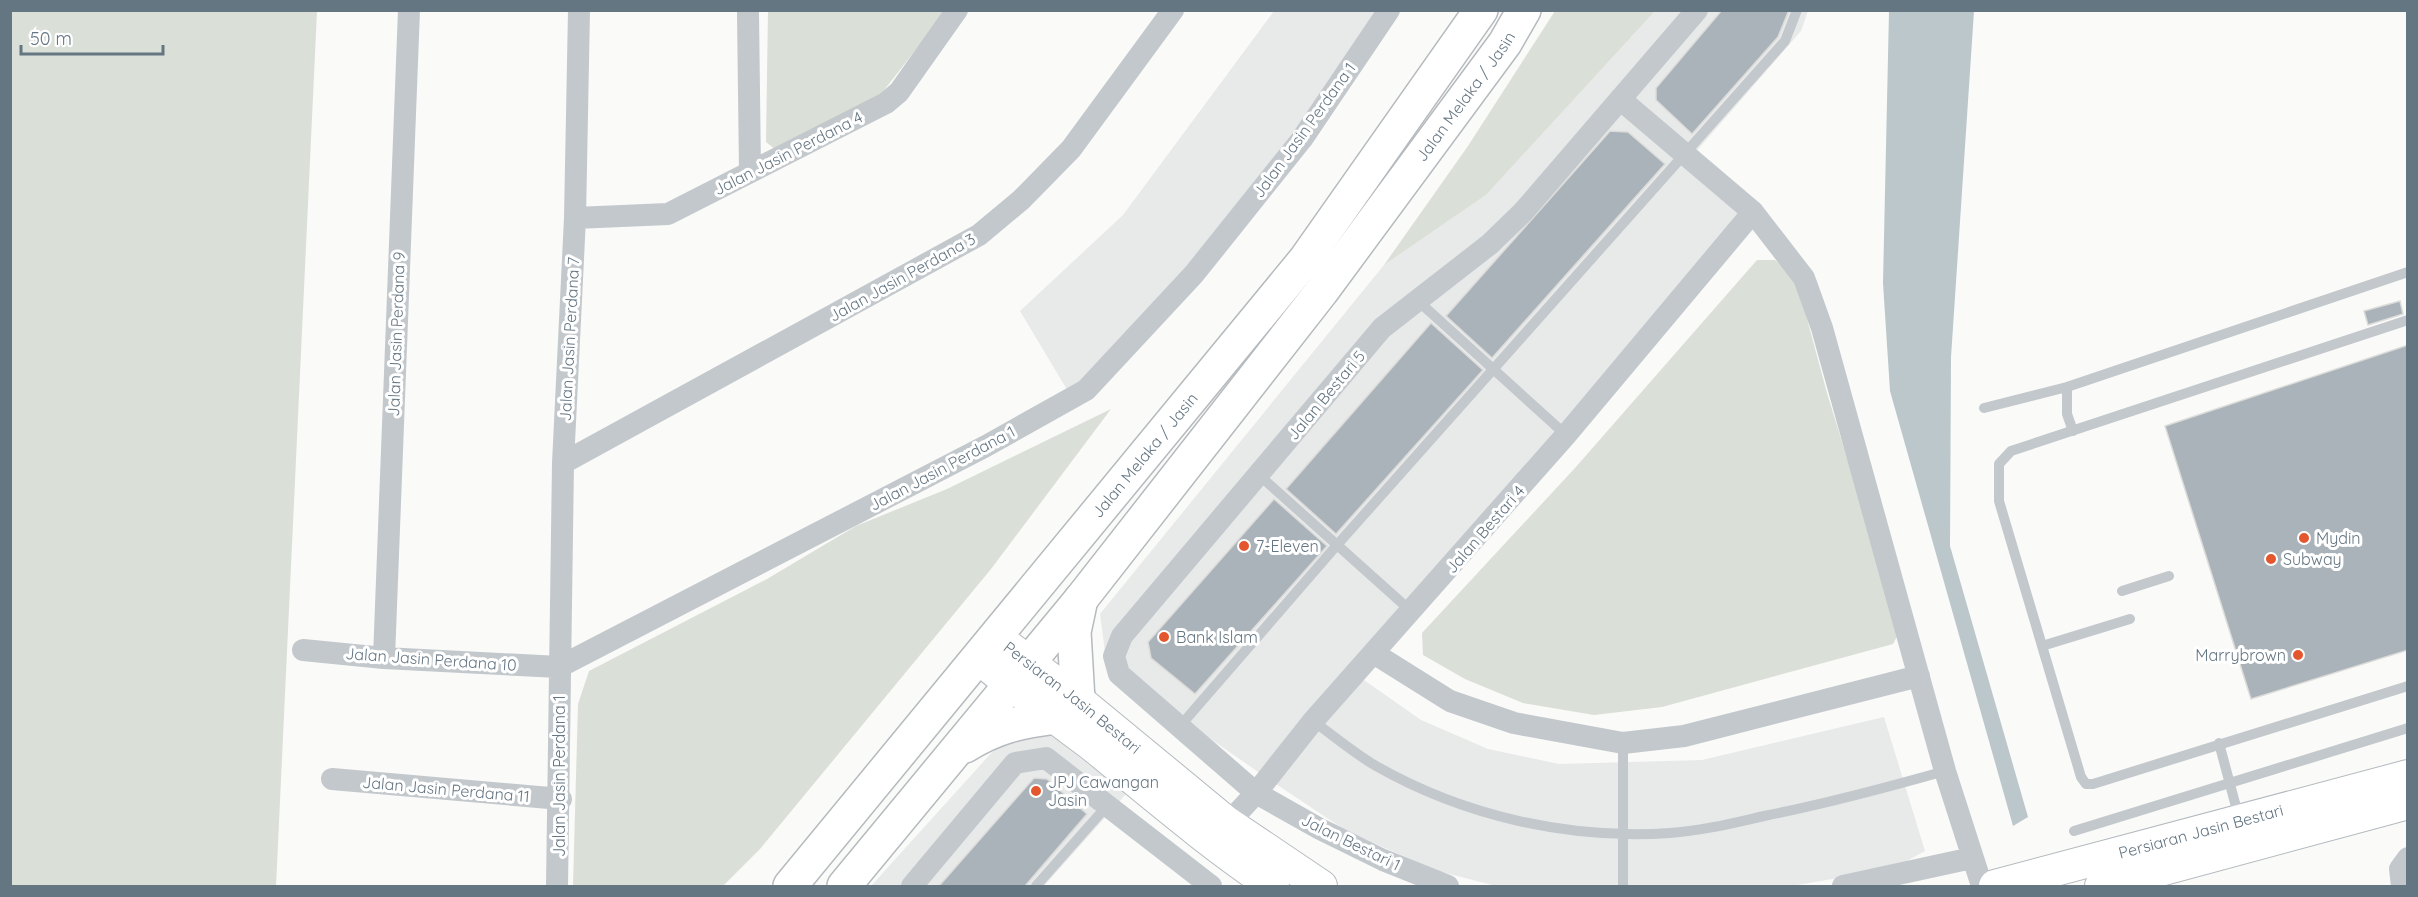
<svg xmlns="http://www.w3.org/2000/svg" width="2418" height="897" font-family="Quicksand,sans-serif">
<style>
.built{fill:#e8e9e9}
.green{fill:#dadfd7}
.water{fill:#bbc7cb}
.building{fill:#aab3b9;stroke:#dcdcda;stroke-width:1.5}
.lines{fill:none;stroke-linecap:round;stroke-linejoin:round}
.secondary-casing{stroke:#b3babf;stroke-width:34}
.primary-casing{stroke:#b5babe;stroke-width:36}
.lane{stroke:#c3c8cc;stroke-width:10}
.street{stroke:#c3c8cc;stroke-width:22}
.secondary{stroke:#fff;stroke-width:32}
.primary{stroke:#fff;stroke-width:33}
.poi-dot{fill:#e4572e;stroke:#fff;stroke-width:2}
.labels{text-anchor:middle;stroke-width:6;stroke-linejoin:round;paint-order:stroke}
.street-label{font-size:16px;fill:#657683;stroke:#fff}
.poi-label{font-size:16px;fill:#657683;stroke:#fff;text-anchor:start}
</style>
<rect width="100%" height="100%" fill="#fafaf8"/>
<path class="built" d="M1274 11H1387L1297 148 1069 393 1020 311 1123 215Z
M1655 11H1808L1801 31 1694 154 1764 213 1354 673 1421 720 1488 749 1559 764 1702 760 1884 717 1925 851 1892 869 1791 886H1496L1434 870 1345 830 1264 776 1107 667 1100 614 1384 265 1486 195Z
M1050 734 1126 794 1044 886H871L1003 740Z"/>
<path class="green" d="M10 11H317L276 886H11Z
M768 11H946L881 94 776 150 766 142Z
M1555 11H1655L1486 195 1384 265 1468 146Z
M1757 260H1775L1796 278 1827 393 1900 631 1893 644 1662 707 1594 715 1523 703 1465 679 1423 655 1422 633 1575 468Z
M1111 409 991 569 760 849 723 886H573L578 704 589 671 767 579 856 526 947 489Z"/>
<path class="water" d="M1889 11H1974L1951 357 1950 546 2028 817 2013 826 1890 391 1883 283Z"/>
<path class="building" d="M1722 10H1789L1778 37 1692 134 1656 100V88Z
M1610 131 1628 132 1665 164 1492 358 1446 316Z
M2400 301 2403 314 2368 325 2364 311Z
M1431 323 1483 370 1336 534 1286 489Z
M2408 345V650L2251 699 2165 426Z
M1274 499 1327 546 1195 694 1151 658 1148 642Z
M1034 778 1047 779 1087 814 1025 886H939Z"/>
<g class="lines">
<defs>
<g id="secondary">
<path id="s1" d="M997 638 1078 700 1226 822 1321 886"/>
<path d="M979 658C1015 689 1054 716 1092 745 1151 793 1210 844 1273 886"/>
<path id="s2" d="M1995 886 2408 776"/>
<path d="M2101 886 2408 803"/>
</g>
<g id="primary">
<path d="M1078 700 1074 632 1081 599"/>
<path d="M965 746C997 726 1019 722 1056 717"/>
<path id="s3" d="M790 886 1305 260 1481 10"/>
<path id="s4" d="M844 886 1082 598 1322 291 1505 43 1524 10"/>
</g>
</defs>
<use href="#secondary" class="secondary-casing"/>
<use href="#primary" class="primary-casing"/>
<path class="lane" d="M1417 300 1566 435
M2408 320 2011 451 1999 464V501L2081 777 2086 784H2093L2408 686
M2067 387V414L2073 431
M1984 408 2067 387 2408 272
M1259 475 1412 612
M2122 591 2169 576
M2042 646 2130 619
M1313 721C1334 736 1354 753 1376 766 1464 816 1569 840 1670 833 1701 831 1733 823 1764 816 1825 804 1885 788 1945 771
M1181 725 1337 545 1785 41 1797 10
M1623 743V886
M2219 743 2239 818
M2074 831 2408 728
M1036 886 1106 807"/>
<path class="street" d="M748 13 750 171
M1620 99 1753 212 1804 278 1822 328 1945 771 1982 886
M575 218 668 214 886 103 899 92 957 10
M563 463 979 235 1021 200 1071 149 1173 10
M303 650 384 658 559 667
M1375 654 1450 701 1514 723 1623 743 1684 736 1919 676
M384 658 409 10
M559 667 986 446 1086 390 1194 274 1302 139 1389 10
M332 779 561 799
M1218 834 1256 793 1313 721 1566 435 1753 212
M557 886 563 463 575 218 579 10
M912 886 1015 763 1046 758 1211 886
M1448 886 1383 860 1320 829 1256 793 1119 674 1114 656 1122 636 1382 328 1490 244 1523 212 1697 10
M1843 886 1972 858
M2402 886 2400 869 2408 858"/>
<use href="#secondary" class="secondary"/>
<use href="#primary" class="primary"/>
</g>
<g class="poi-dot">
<circle cx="2304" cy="538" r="6"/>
<circle cx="1244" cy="546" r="6"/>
<circle cx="2271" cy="559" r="6"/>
<circle cx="1164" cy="637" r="6"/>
<circle cx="2298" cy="655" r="6"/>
<circle cx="1036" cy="791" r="6"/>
</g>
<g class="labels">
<g class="street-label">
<text dy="6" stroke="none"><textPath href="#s4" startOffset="1005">Jalan Melaka / Jasin</textPath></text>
<text transform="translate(1304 130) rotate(-54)" y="6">Jalan Jasin Perdana 1</text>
<text transform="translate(788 153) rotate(-27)" y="6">Jalan Jasin Perdana 4</text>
<text transform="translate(902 277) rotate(-29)" y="6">Jalan Jasin Perdana 3</text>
<text transform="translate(396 334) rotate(-88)" y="6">Jalan Jasin Perdana 9</text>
<text transform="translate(569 339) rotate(-87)" y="6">Jalan Jasin Perdana 7</text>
<text transform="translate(1326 395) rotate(-50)" y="6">Jalan Bestari 5</text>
<text dy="6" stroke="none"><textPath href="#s3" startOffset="558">Jalan Melaka / Jasin</textPath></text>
<text transform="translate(942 468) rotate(-28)" y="6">Jalan Jasin Perdana 1</text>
<text transform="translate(1485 529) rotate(-49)" y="6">Jalan Bestari 4</text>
<text transform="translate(431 659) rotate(4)" y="6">Jalan Jasin Perdana 10</text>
<text dy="6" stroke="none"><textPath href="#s1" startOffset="96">Persiaran Jasin Bestari</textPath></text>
<text transform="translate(559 776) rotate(-90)" y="6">Jalan Jasin Perdana 1</text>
<text transform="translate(446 789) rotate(5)" y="6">Jalan Jasin Perdana 11</text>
<text dy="6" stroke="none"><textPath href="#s2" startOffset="213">Persiaran Jasin Bestari</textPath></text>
<text transform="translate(1351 842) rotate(26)" y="6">Jalan Bestari 1</text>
</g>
<g class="poi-label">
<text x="2316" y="544">Mydin</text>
<text x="1256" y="552">7-Eleven</text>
<text x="2283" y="565">Subway</text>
<text x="1176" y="643">Bank Islam</text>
<text x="2286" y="661" text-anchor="end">Marrybrown</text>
<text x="1048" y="788">JPJ Cawangan<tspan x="1048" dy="18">Jasin</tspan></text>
</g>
</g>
<rect width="2418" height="897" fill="none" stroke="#657683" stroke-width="24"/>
<path d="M21 45v9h142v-9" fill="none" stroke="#657683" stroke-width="3"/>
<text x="30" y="45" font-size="18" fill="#657683" stroke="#ffffff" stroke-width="4.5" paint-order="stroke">50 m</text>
</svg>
